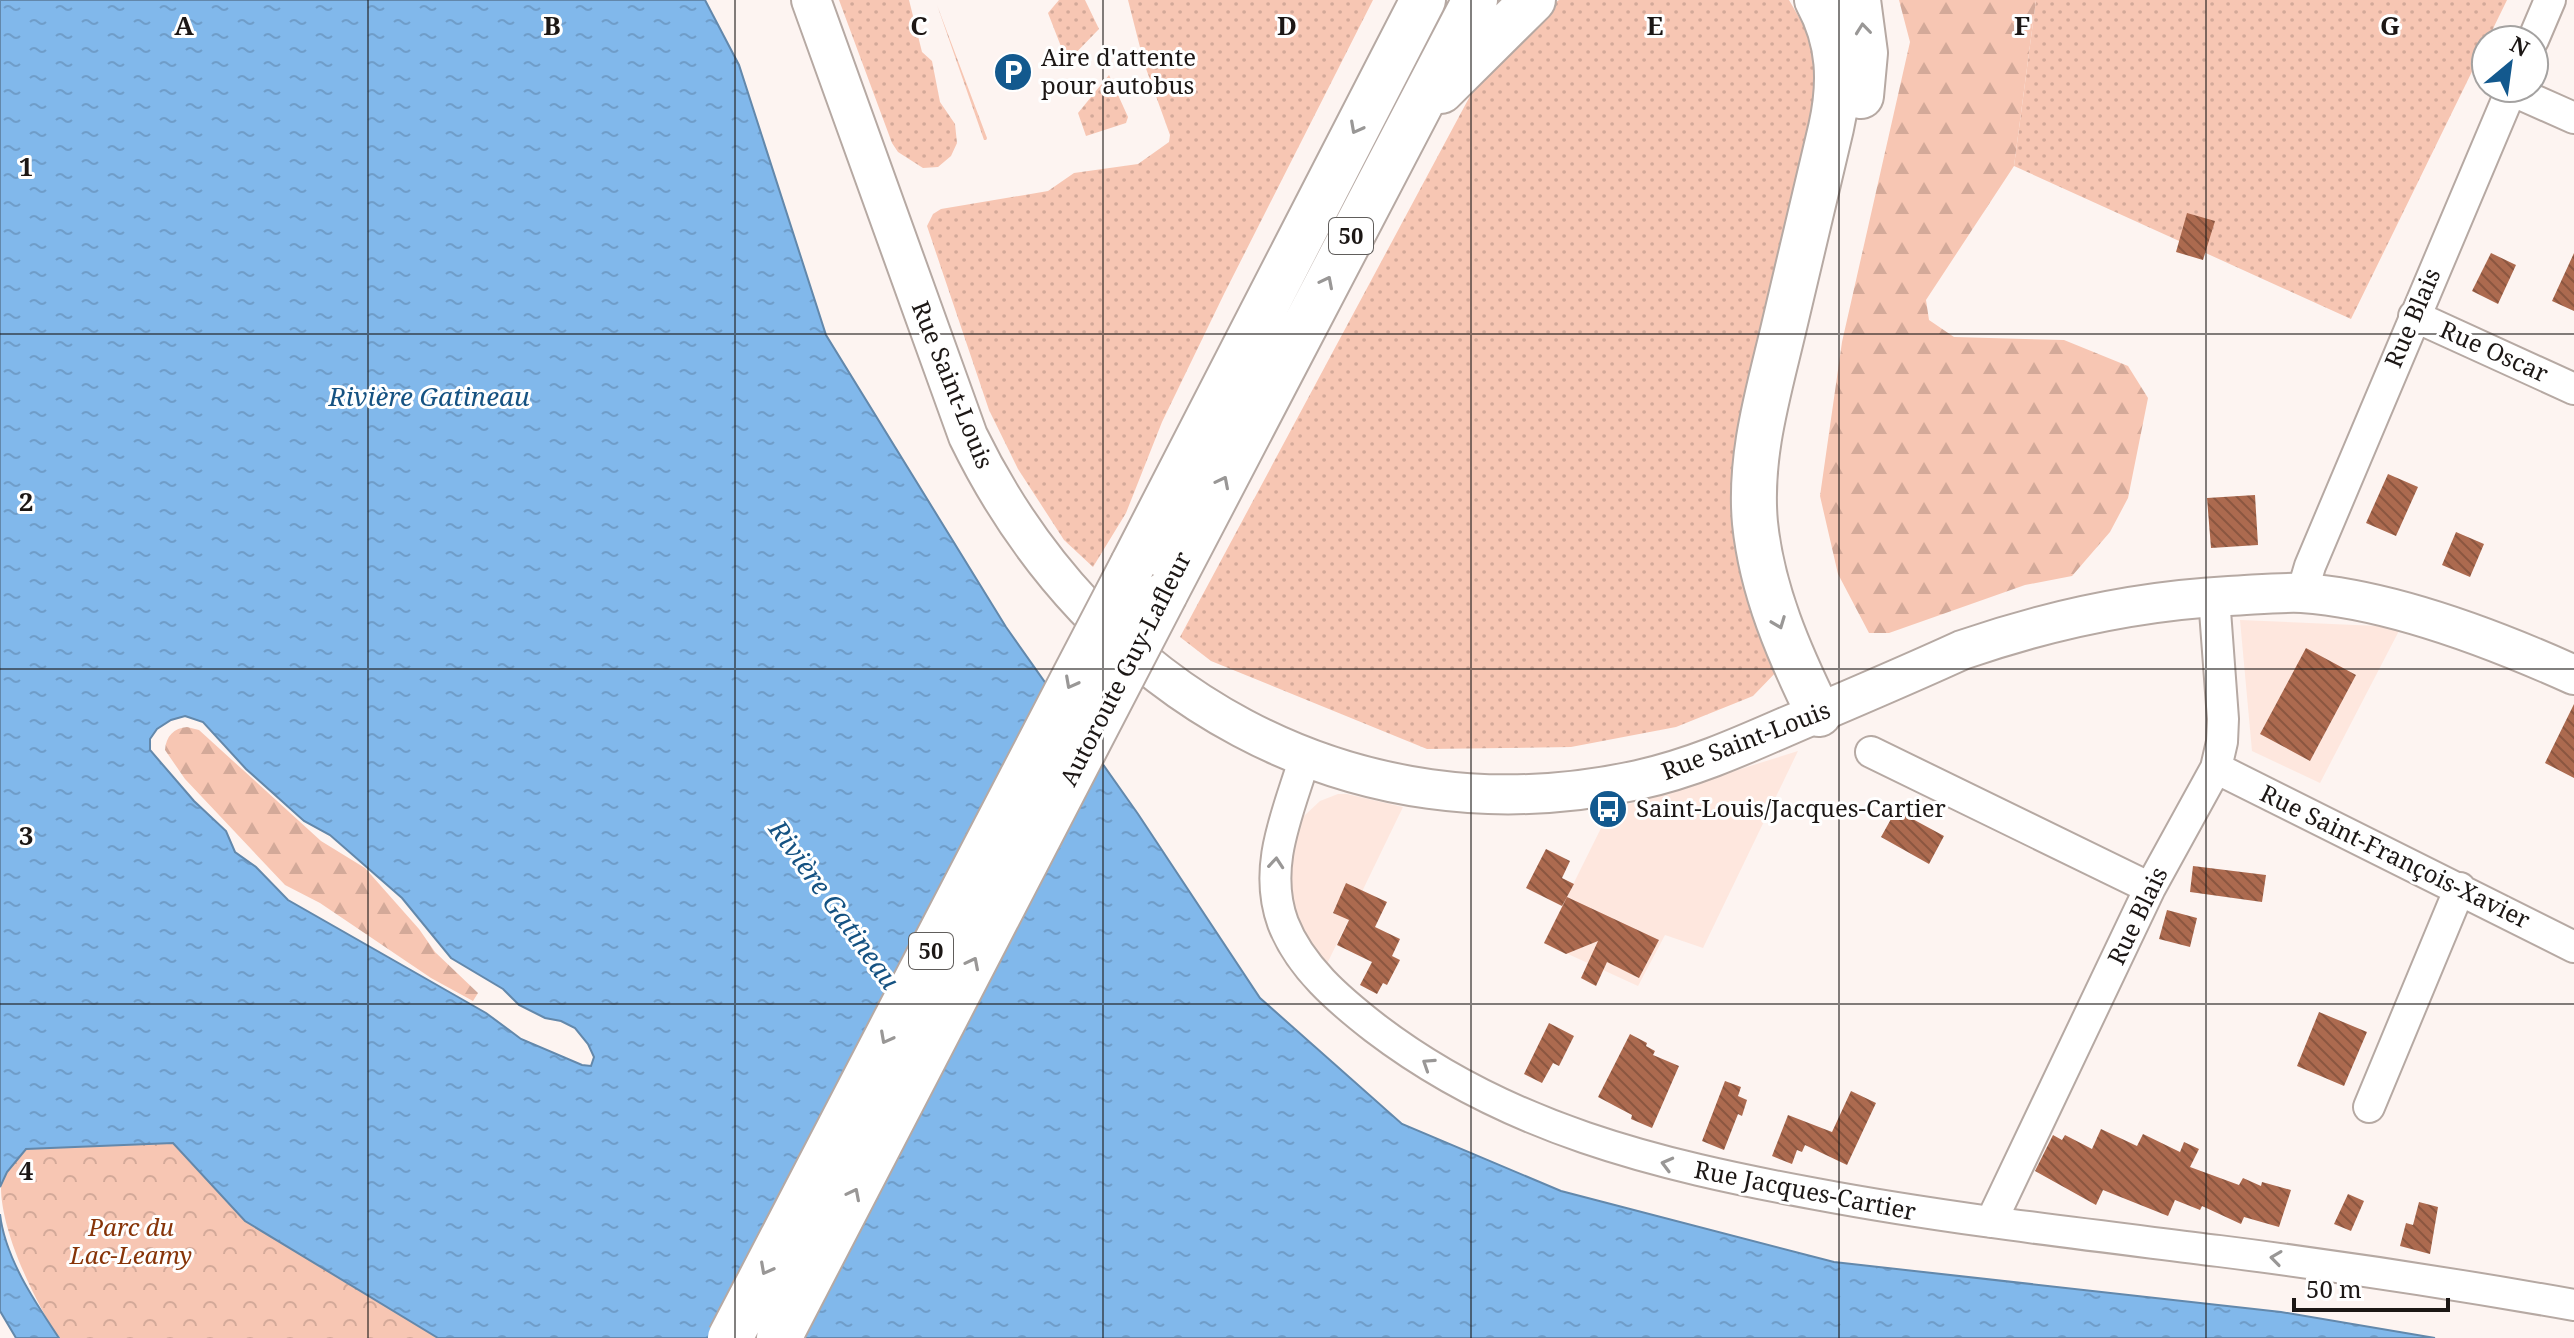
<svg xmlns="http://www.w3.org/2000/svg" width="2574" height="1338" font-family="'Noto Serif',serif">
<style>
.built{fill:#fee7de}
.grass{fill:url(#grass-dots)}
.forest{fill:url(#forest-firs)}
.park{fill:url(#park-crowns)}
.water{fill:url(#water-ripples);stroke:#6388ab;stroke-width:2;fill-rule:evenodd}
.building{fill:url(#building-back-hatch)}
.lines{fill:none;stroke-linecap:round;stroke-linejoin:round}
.minor-casing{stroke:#b6a9a3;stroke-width:34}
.major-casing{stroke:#b6a9a3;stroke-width:42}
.highway-casing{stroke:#b6a9a3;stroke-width:48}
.minor{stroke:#fff;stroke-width:30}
.major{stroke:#fff;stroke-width:38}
.highway{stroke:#fff;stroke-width:44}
.highway-bridge-casing{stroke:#b6a9a3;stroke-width:48;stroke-linecap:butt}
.highway-bridge{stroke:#fff;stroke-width:44}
.oneway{stroke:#999796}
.grid{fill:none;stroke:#1c1715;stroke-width:2;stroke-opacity:0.55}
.labels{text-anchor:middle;stroke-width:6;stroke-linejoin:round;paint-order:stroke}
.shield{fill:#fff;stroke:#605d5b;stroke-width:2}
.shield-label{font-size:22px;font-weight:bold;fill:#1c1715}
.poi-label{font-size:24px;fill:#1c1715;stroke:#fff;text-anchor:start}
.street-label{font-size:24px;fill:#1c1715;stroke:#fff}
.park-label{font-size:24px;font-style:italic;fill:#873408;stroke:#fff}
.water-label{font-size:26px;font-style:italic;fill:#155282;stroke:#fff}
.grid-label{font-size:26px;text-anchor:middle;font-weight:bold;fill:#1c1715;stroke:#fff;stroke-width:6;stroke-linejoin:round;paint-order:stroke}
</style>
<defs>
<pattern id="grass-dots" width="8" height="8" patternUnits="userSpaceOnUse" patternTransform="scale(2)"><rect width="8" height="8" fill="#f7c6b3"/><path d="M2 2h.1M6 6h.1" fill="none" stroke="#d3a999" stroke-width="1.8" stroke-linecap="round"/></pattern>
<pattern id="forest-firs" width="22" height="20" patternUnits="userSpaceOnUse" patternTransform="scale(2)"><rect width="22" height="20" fill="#f7c6b3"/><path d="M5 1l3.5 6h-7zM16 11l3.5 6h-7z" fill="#d3a999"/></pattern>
<pattern id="park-crowns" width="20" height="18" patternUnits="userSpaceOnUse" patternTransform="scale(2)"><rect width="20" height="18" fill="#f7c6b3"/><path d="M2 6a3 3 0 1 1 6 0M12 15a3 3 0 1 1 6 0" fill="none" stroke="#d3a999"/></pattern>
<pattern id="water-ripples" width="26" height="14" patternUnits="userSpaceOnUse" patternTransform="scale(2)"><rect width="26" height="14" fill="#81b8eb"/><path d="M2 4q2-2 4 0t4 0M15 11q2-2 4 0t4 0" fill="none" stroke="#6f9dc9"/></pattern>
<pattern id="building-back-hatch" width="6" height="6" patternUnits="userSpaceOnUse" patternTransform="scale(2)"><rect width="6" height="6" fill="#ac6a4f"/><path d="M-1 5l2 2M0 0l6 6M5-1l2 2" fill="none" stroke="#8b5640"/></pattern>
</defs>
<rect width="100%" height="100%" fill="#fdf4f1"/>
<path class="built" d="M2240 620 2401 627 2320 783 2252 751Z
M1798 751 1703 948 1665 935 1638 986 1544 943 1610 810Z
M1338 794H1347L1403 807 1324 970 1288 904 1287 865 1297 829 1304 816 1320 801Z"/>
<path class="grass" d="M839 0H909L922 52 932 61 940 102 955 124 957 143 951 156 938 167 923 168 898 152 892 143Z
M1059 0H1085L1099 29 1067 62 1048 13Z
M1128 0H1373L1224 294 1162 422 1126 513 1093 567 1064 540 1018 469 989 410 927 226 933 214 941 209 1048 191 1074 173 1138 164 1169 142 1170 135 1144 63Z
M1559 0H1789L1818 50 1802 197 1746 395 1780 668 1753 696 1676 727 1571 747 1427 749 1211 661 1180 637 1477 83 1543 11Z
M2036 0H2507L2351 319 2014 166Z
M937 5 987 138 986 140H984Z
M1109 75 1128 117 1126 123 1086 136 1078 113Z"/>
<path class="forest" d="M1899 0H2036L2014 166 1926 300 1929 320 1954 337 2064 340 2128 366 2148 398 2128 498 2110 532 2072 576 2025 585 1889 633H1869L1838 574 1820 496 1842 342 1910 42Z
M187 727 199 730 321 841 365 868 419 929 435 952 478 993 473 1001 431 978 320 903 285 885 185 779 165 750C166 736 174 728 187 727Z"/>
<path class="park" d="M173 1143 245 1221 438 1338H59C35 1302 0 1230 1 1185 6 1171 17 1160 26 1149Z"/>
<path class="water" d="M0 0H705L739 65 826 335 1006 627 1138 814 1260 998 1402 1124 1561 1191 1834 1262 2281 1312 2435 1338H438L245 1221 173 1143 26 1149 7 1172 0 1187ZM185 716 203 722 246 769 304 821 330 835 402 898 451 958 503 989 519 1005 545 1018 561 1021 575 1028 588 1044 594 1057 591 1066 582 1065 521 1039 486 1013 288 900 256 867 235 852 226 831 194 801 150 750V739L157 729 171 720Z
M0 1214C5 1258 35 1302 59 1338H16L0 1311Z"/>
<path class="building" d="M2187 213 2215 221 2203 260 2176 252Z
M2491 253 2516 265 2498 304 2472 291Z
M2574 253V311L2552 301Z
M2388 474 2418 487 2396 536 2366 523Z
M2255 495 2258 545 2211 548 2207 498Z
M2456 532 2484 544 2470 577 2442 565Z
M2306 648 2356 675 2310 761 2260 734Z
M2574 704V778L2545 763Z
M1896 810 1944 836 1929 864 1881 837Z
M1546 849 1570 861 1562 878 1574 884 1562 906 1526 888Z
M2193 866 2266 875 2262 902 2190 892Z
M1346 883 1387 902 1375 927 1400 939 1392 956 1400 960 1387 985 1383 983 1377 994 1360 985 1372 962 1337 945 1349 920 1333 913Z
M1567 897 1659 940 1639 978 1607 962 1596 986 1581 978 1598 941 1566 954 1544 943Z
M2167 910 2197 918 2190 947 2159 939Z
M2319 1012 2367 1032 2344 1086 2297 1066Z
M1549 1023 1574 1036 1559 1066 1553 1063 1542 1083 1524 1074Z
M1630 1034 1647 1043 1646 1046 1655 1051 1653 1055 1679 1066 1652 1128 1631 1119 1632 1115 1598 1097Z
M1725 1081 1741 1087 1738 1096 1747 1100 1742 1116 1738 1114 1724 1150 1702 1141Z
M1851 1091 1876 1103 1847 1165 1805 1145 1802 1152 1797 1150 1792 1164 1772 1156 1788 1115 1832 1132Z
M2101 1129 2137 1146 2143 1134 2180 1152 2184 1142 2199 1149 2190 1167 2239 1185 2243 1178 2261 1186 2262 1182 2291 1190 2279 1227 2244 1217 2241 1224 2202 1206 2200 1210 2175 1200 2168 1216 2103 1190 2096 1205 2035 1171 2053 1135 2062 1140 2065 1135 2092 1149Z
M2348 1194 2364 1201 2351 1231 2334 1224Z
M2419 1202 2438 1207 2430 1254 2400 1246 2406 1223 2413 1225Z"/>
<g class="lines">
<defs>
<path id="minor" d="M2533 40 2550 0
M2511 90 2574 118
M2414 316 2574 389
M2302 593 2310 566 2512 88
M1871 752 2150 888
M1305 757C1289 811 1262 866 1283 923 1300 967 1339 1000 1375 1028 1506 1128 1657 1165 1816 1194 1949 1219 2084 1234 2219 1251 2338 1266 2456 1284 2574 1305
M2216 768 2574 947
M2369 1107 2460 888
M1991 1222 2150 888 2216 768 2222 742 2223 719 2214 597"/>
<path id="major" d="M811 0 968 436C1093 693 1351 843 1638 780 1689 769 1737 748 1785 727 1844 702 1903 677 1962 650 2049 620 2137 601 2229 596 2253 595 2278 592 2302 593 2389 599 2494 639 2574 675"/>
<path id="highway" d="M1817 0C1840 42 1841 83 1831 128 1815 196 1799 263 1783 331 1768 394 1749 457 1755 523 1762 591 1789 653 1819 714
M1858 0 1865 53 1861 96
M1441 91 1533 0
M1133 564 1423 0
M1165 594 1475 0"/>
</defs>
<use href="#minor" class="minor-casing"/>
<use href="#major" class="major-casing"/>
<use href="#highway" class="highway-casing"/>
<use href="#minor" class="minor"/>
<use href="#major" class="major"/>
<use href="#highway" class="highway"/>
<defs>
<path id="highway-bridge" d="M730 1338 1133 564
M779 1338 1165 594"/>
</defs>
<use href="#highway-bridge" class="highway-bridge-casing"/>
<use href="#highway-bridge" class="highway-bridge"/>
</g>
<defs><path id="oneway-chevron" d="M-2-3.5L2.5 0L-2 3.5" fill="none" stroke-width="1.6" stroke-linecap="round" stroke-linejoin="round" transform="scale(2)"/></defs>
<g class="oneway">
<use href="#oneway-chevron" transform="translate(1863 29) rotate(-96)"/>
<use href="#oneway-chevron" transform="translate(1356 128) rotate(118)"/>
<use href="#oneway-chevron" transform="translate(1327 282) rotate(-63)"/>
<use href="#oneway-chevron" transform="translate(1223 482) rotate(-63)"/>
<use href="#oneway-chevron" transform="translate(1779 623) rotate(69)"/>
<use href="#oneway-chevron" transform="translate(1071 683) rotate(118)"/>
<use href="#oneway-chevron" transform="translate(1276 863) rotate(-85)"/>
<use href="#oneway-chevron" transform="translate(973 963) rotate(-63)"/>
<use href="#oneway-chevron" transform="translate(886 1038) rotate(118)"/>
<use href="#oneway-chevron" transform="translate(1428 1064) rotate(-147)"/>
<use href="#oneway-chevron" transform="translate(1667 1164) rotate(-165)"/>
<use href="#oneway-chevron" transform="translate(854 1194) rotate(-63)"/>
<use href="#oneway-chevron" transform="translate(2276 1258) rotate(-172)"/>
<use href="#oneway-chevron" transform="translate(766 1269) rotate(118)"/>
</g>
<path class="grid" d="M368 0V1338M735 0V1338M1103 0V1338M1471 0V1338M1839 0V1338M2206 0V1338M0 334H2574M0 669H2574M0 1004H2574"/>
<defs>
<symbol id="parking-disc" viewBox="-11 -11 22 22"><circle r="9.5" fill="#13598e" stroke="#fff"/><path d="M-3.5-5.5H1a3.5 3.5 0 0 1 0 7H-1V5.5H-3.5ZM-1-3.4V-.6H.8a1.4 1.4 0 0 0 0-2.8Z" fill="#fff"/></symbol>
<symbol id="bus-disc" viewBox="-11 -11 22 22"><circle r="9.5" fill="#13598e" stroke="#fff"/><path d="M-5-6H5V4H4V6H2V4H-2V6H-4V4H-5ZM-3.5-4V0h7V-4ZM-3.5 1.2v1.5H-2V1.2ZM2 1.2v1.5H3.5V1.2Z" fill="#fff"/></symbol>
</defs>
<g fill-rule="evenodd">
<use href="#parking-disc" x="991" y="50" width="44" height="44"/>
<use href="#bus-disc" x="1586" y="787" width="44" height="44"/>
</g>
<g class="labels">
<g class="shield">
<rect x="1329" y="218" width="44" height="36" rx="6"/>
<rect x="909" y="933" width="44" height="36" rx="6"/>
</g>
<g class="shield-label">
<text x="1351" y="244">50</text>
<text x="931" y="959">50</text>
</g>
<g class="poi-label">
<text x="1041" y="66">Aire d'attente<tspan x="1041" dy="28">pour autobus</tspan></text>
<text x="1636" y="817">Saint-Louis/Jacques-Cartier</text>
</g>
<g class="street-label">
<text transform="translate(2413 318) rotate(-67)" y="8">Rue Blais</text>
<text transform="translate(2494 352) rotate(24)" y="8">Rue Oscar</text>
<text transform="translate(952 385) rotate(68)" y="8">Rue Saint-Louis</text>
<text transform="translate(1126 669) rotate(-63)" y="8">Autoroute Guy-Lafleur</text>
<text transform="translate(1746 741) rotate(-21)" y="8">Rue Saint-Louis</text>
<text transform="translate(2395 857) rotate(26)" y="8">Rue Saint-François-Xavier</text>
<text transform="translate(2138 916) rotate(-64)" y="8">Rue Blais</text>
<text transform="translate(1805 1191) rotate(11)" y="8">Rue Jacques-Cartier</text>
</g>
<g class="park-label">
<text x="131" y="1236">Parc du<tspan x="131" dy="28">Lac-Leamy</tspan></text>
</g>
<g class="water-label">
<text x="429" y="406">Rivière Gatineau</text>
<text transform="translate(834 905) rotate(54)" y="9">Rivière Gatineau</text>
</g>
</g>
<g class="grid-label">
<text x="184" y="35">A</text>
<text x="552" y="35">B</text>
<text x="919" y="35">C</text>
<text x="1287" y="35">D</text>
<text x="1655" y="35">E</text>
<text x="2022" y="35">F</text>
<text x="2390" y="35">G</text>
<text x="26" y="176">1</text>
<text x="26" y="511">2</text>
<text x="26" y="845">3</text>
<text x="26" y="1180">4</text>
</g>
<g transform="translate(2510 64) rotate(29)"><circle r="38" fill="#ffffff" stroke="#a4a2a1" stroke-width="2"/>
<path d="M0-6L14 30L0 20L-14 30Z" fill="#13598e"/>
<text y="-12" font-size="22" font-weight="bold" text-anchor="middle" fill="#1c1715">N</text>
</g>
<path d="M2294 1298v12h154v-12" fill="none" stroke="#1c1715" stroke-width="4"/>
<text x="2306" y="1298" font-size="24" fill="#1c1715" stroke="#ffffff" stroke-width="6" paint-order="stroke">50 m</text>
</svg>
